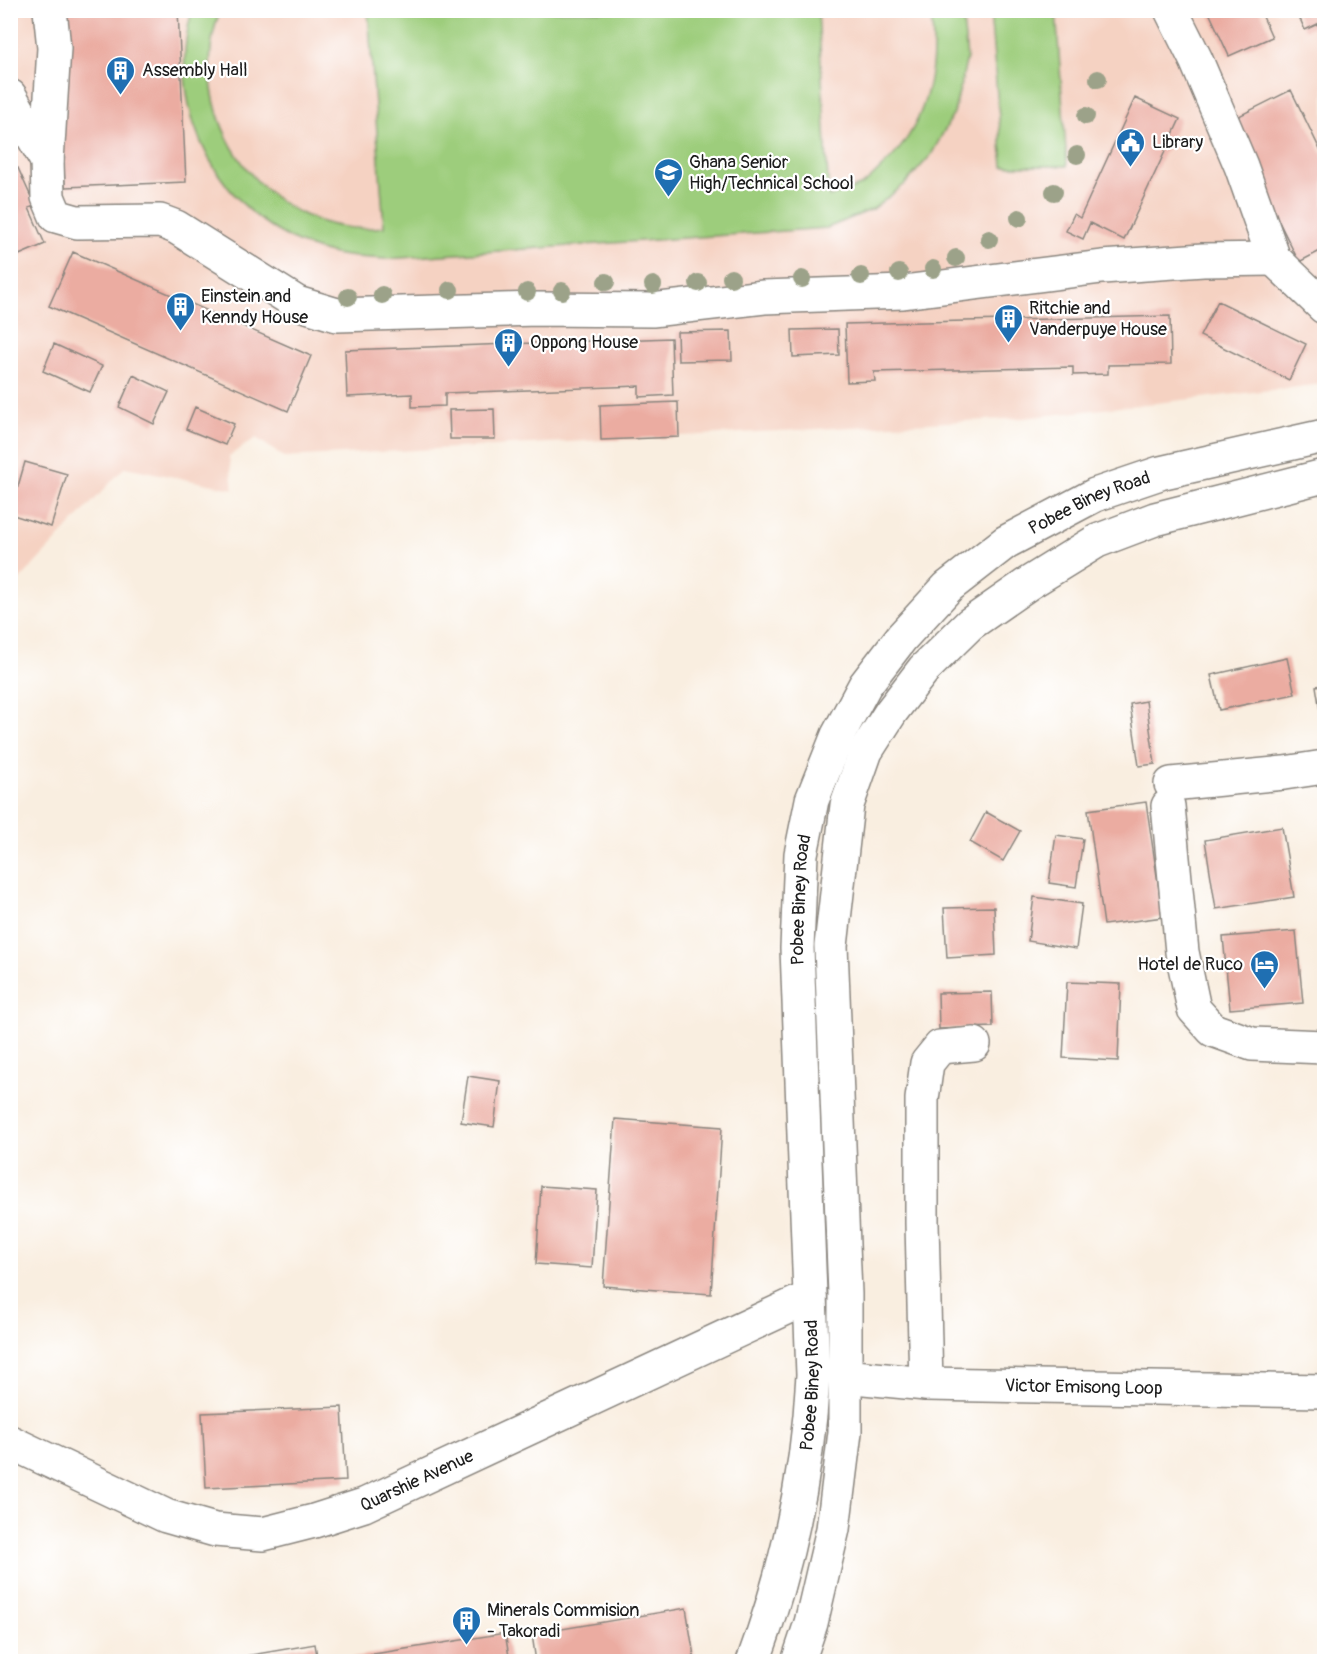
<svg xmlns="http://www.w3.org/2000/svg" width="1335" height="1672" font-family="Pangolin,sans-serif">
<style>
.built{fill:#f5d2c2}
.green{fill:#9dcd7c;stroke:#5c744c;stroke-width:1.5}
.building{fill:#ebaca1}
.lines{fill:none;stroke-linecap:round;stroke-linejoin:round}
.minor-casing{stroke:#8a857e;stroke-width:36}
.minor{stroke:#fff;stroke-width:33}
.tree{fill:#9ca289}
.labels{text-anchor:middle;stroke-width:4.5;stroke-linejoin:round;paint-order:stroke}
.poi-label{font-size:18px;fill:#1c1c1c;stroke:#fff;text-anchor:start}
.street-label{font-size:18px;fill:#1c1c1c;stroke:#fff}
</style>
<rect width="100%" height="100%" fill="#fff"/>
<filter id="ink" filterUnits="userSpaceOnUse"><feTurbulence type="fractalNoise" baseFrequency=".0167" numOctaves="2"/><feDisplacementMap in="SourceGraphic" scale="12" xChannelSelector="R" yChannelSelector="G"/><feConvolveMatrix kernelMatrix="1 2 1 2 8 2 1 2 1" color-interpolation-filters="sRGB"/></filter>
<filter id="wash" filterUnits="userSpaceOnUse"><feTurbulence type="fractalNoise" baseFrequency=".008" numOctaves="4" result="noise"/><feDisplacementMap in="SourceGraphic" scale="24" xChannelSelector="R" yChannelSelector="G"/><feGaussianBlur stdDeviation="1.35" result="paint"/><feColorMatrix in="noise" values="0 0 0 0 0 0 0 0 0 0 0 0 0 0 0 0 0 1.4 0 .05"/><feComposite in="paint" operator="in"/></filter>
<g filter="url(#wash)">
<rect width="100%" height="100%" fill="#f9eee0"/>
<path class="built" d="M10 11H1324V384L1023 418 284 457 256 438 229 456 233 489 125 467 12 588 10 587Z"/>
<path class="green" d="M192 11H220C180 116 268 243 384 227L368 11H818L829 197C839 193 850 190 860 186 868 182 875 174 881 168 926 129 940 67 930 11H962L967 58 954 113 931 155 905 184 873 209 827 228 386 259C365 258 343 257 323 251 221 222 163 111 192 11Z
M990 11H1056L1067 166H1003Z"/>
<g id="blocks">
<path class="building" d="M56 10H178L186 182 65 187Z
M1208 10H1260L1272 37 1229 56Z
M1296 10H1324V21L1305 30Z
M1291 90 1324 158V249L1299 262 1229 121Z
M1135 98 1180 119 1124 240 1090 223 1083 239 1066 231 1074 214 1080 218Z
M18 168 35 206 29 208 45 244 12 258 10 255V171Z
M73 252 311 356 288 411 49 306Z
M1218 301 1306 344 1289 380 1200 336Z
M1170 316 1171 364 1108 365V374L1073 375V367L874 372 875 381 847 382 845 324Z
M838 329 839 355 793 357 792 330Z
M731 331 732 360 678 361 677 332Z
M671 338 673 395 639 397V386L445 393V406L412 407V394L347 397 345 350Z
M54 344 102 366 90 392 43 371Z
M133 375 169 392 154 424 119 407Z
M678 402 679 437 601 440 600 405Z
M195 407 234 424 225 445 186 429Z
M494 409 495 439H450L449 410Z
M25 462 67 474 51 527 10 514Z
M1287 658 1295 694 1219 710 1211 675Z
M1324 685V730H1323L1316 686Z
M1146 701 1155 764 1139 766 1130 704Z
M1146 802 1163 917 1104 925 1088 810Z
M986 812 1020 831 1003 861 970 842Z
M1282 827 1294 897 1216 909 1205 840Z
M1056 835 1083 839 1076 887 1049 883Z
M1034 897 1082 904 1076 949 1028 941Z
M994 907 996 955 947 958 944 908Z
M1296 931 1303 1003 1230 1009 1223 937Z
M1067 982 1121 984 1118 1061 1063 1058Z
M992 992 993 1027 939 1029 938 993Z
M468 1076 500 1081 494 1127 461 1122Z
M615 1119 722 1127 711 1294 603 1286Z
M541 1186 597 1190 592 1268 536 1264Z
M342 1407 346 1481 206 1488 202 1413Z
M686 1608 694 1656 658 1662H536L532 1634Z
M505 1633 510 1662H343V1659Z
M315 1644 318 1662H222V1660Z"/>
</g>
</g>
<g filter="url(#ink)">
<use href="#blocks" fill-opacity="0" stroke="#8a857e" stroke-width="1.5"/>
<g class="lines">
<defs>
<g id="minor">
<path d="M50 10 54 48 47 161 48 197 56 216 77 222 160 221 176 227 297 303 337 315 538 309 652 310 764 297 903 292 1102 267 1203 260 1274 259"/>
<path d="M1171 10 1196 60 1241 166 1274 259 1324 307"/>
<path d="M10 96 47 161"/>
<path d="M1171 784 1284 773 1324 767"/>
<path d="M1168 806 1182 952 1194 1009 1213 1030 1252 1044 1324 1047"/>
<path id="s1" d="M844 1376 926 1384 1324 1391"/>
<path d="M926 1384 922 1223V1099L927 1063 940 1047 974 1044"/>
<path id="s2" d="M10 1442 166 1516 215 1530 263 1534 314 1521 364 1505 810 1297"/>
<path id="s3" d="M753 1662C787 1570 808 1473 813 1375L797 948 801 854 812 800 838 735 865 685 902 637 948 587 1006 542 1095 495 1160 473 1324 436"/>
<path d="M798 1662 811 1623 833 1529 845 1432V1294L831 946 847 805 866 751 891 712 924 669 970 624 1029 583 1097 541 1155 519 1324 476"/>
</g>
</defs>
<use href="#minor" class="minor-casing"/>
<use href="#minor" class="minor"/>
</g>
<g class="tree">
<circle cx="1098" cy="79" r="9"/>
<circle cx="1086" cy="116" r="9"/>
<circle cx="1077" cy="155" r="9"/>
<circle cx="1054" cy="192" r="9"/>
<circle cx="1019" cy="218" r="9"/>
<circle cx="989" cy="239" r="9"/>
<circle cx="956" cy="258" r="9"/>
<circle cx="933" cy="269" r="9"/>
<circle cx="899" cy="273" r="9"/>
<circle cx="861" cy="276" r="9"/>
<circle cx="731" cy="278" r="9"/>
<circle cx="802" cy="279" r="9"/>
<circle cx="606" cy="282" r="9"/>
<circle cx="698" cy="283" r="9"/>
<circle cx="653" cy="285" r="9"/>
<circle cx="450" cy="290" r="9"/>
<circle cx="562" cy="291" r="9"/>
<circle cx="527" cy="292" r="9"/>
<circle cx="382" cy="295" r="9"/>
<circle cx="348" cy="297" r="9"/>
</g>
</g>
<defs>
<symbol id="building-pin" viewBox="-11 -11 22 30"><path d="M0 17L-7.5 6A9.5 9.5 0 1 1 7.5 6Z" fill="#1f6fb2" stroke="#fff"/><path d="M-4-6H4V6H1V3H-1V6H-4ZM-2.5-4.3h1.7v1.8h-1.7ZM.8-4.3h1.7v1.8H.8ZM-2.5-1h1.7V.8h-1.7ZM.8-1h1.7V.8H.8Z" fill="#fff"/></symbol>
<symbol id="civic-pin" viewBox="-11 -11 22 30"><path d="M0 17L-7.5 6A9.5 9.5 0 1 1 7.5 6Z" fill="#1f6fb2" stroke="#fff"/><path d="M-.6-6.5H3V-4.5H.6V-3L4-1V1h2V6H-6V1h2V-1L-.6-3ZM-1.2 2.5V6h2.4V2.5Z" fill="#fff"/></symbol>
<symbol id="school-pin" viewBox="-11 -11 22 30"><path d="M0 17L-7.5 6A9.5 9.5 0 1 1 7.5 6Z" fill="#1f6fb2" stroke="#fff"/><path d="M0-5L7-2L0 1L-7-2ZM-4 1L0 2.5L4 1V4Q0 6-4 4Z" fill="#fff"/></symbol>
<symbol id="hotel-pin" viewBox="-11 -11 22 30"><path d="M0 17L-7.5 6A9.5 9.5 0 1 1 7.5 6Z" fill="#1f6fb2" stroke="#fff"/><path d="M-6-4.5h1.5V1H6V5H4.5V3h-9V5H-6ZM-4 0a1.8 1.8 0 1 1 3.6 0ZM.5 0V-2.5h3Q6-2.5 6 0Z" fill="#fff"/></symbol>
</defs>
<g fill-rule="evenodd">
<use href="#building-pin" x="104" y="54" width="33" height="45"/>
<use href="#civic-pin" x="1114" y="126" width="33" height="45"/>
<use href="#school-pin" x="652" y="156" width="33" height="45"/>
<use href="#building-pin" x="164" y="290" width="33" height="45"/>
<use href="#building-pin" x="992" y="302" width="33" height="45"/>
<use href="#building-pin" x="492" y="326" width="33" height="45"/>
<use href="#hotel-pin" x="1248" y="948" width="33" height="45"/>
<use href="#building-pin" x="450" y="1604" width="33" height="45"/>
</g>
<g class="labels">
<g class="poi-label">
<text x="142" y="76">Assembly Hall</text>
<text x="1152" y="148">Library</text>
<text x="689" y="168">Ghana Senior<tspan x="689" dy="21">High/Technical School</tspan></text>
<text x="201" y="302">Einstein and<tspan x="201" dy="21">Kenndy House</tspan></text>
<text x="1029" y="314">Ritchie and<tspan x="1029" dy="21">Vanderpuye House</tspan></text>
<text x="530" y="348">Oppong House</text>
<text x="1243" y="970" text-anchor="end">Hotel de Ruco</text>
<text x="487" y="1616">Minerals Commision<tspan x="487" dy="21">- Takoradi</tspan></text>
</g>
<g class="street-label">
<text dy="6" stroke="none"><textPath href="#s3" startOffset="1292">Pobee Biney Road</textPath></text>
<text dy="6" stroke="none"><textPath href="#s3" startOffset="770">Pobee Biney Road</textPath></text>
<text dy="6" stroke="none"><textPath href="#s3" startOffset="284">Pobee Biney Road</textPath></text>
<text dy="6" stroke="none"><textPath href="#s1" startOffset="240">Victor Emisong Loop</textPath></text>
<text dy="6" stroke="none"><textPath href="#s2" startOffset="435">Quarshie Avenue</textPath></text>
</g>
</g>
<rect width="1335" height="1672" fill="none" stroke="#fff" stroke-width="36"/>
</svg>
